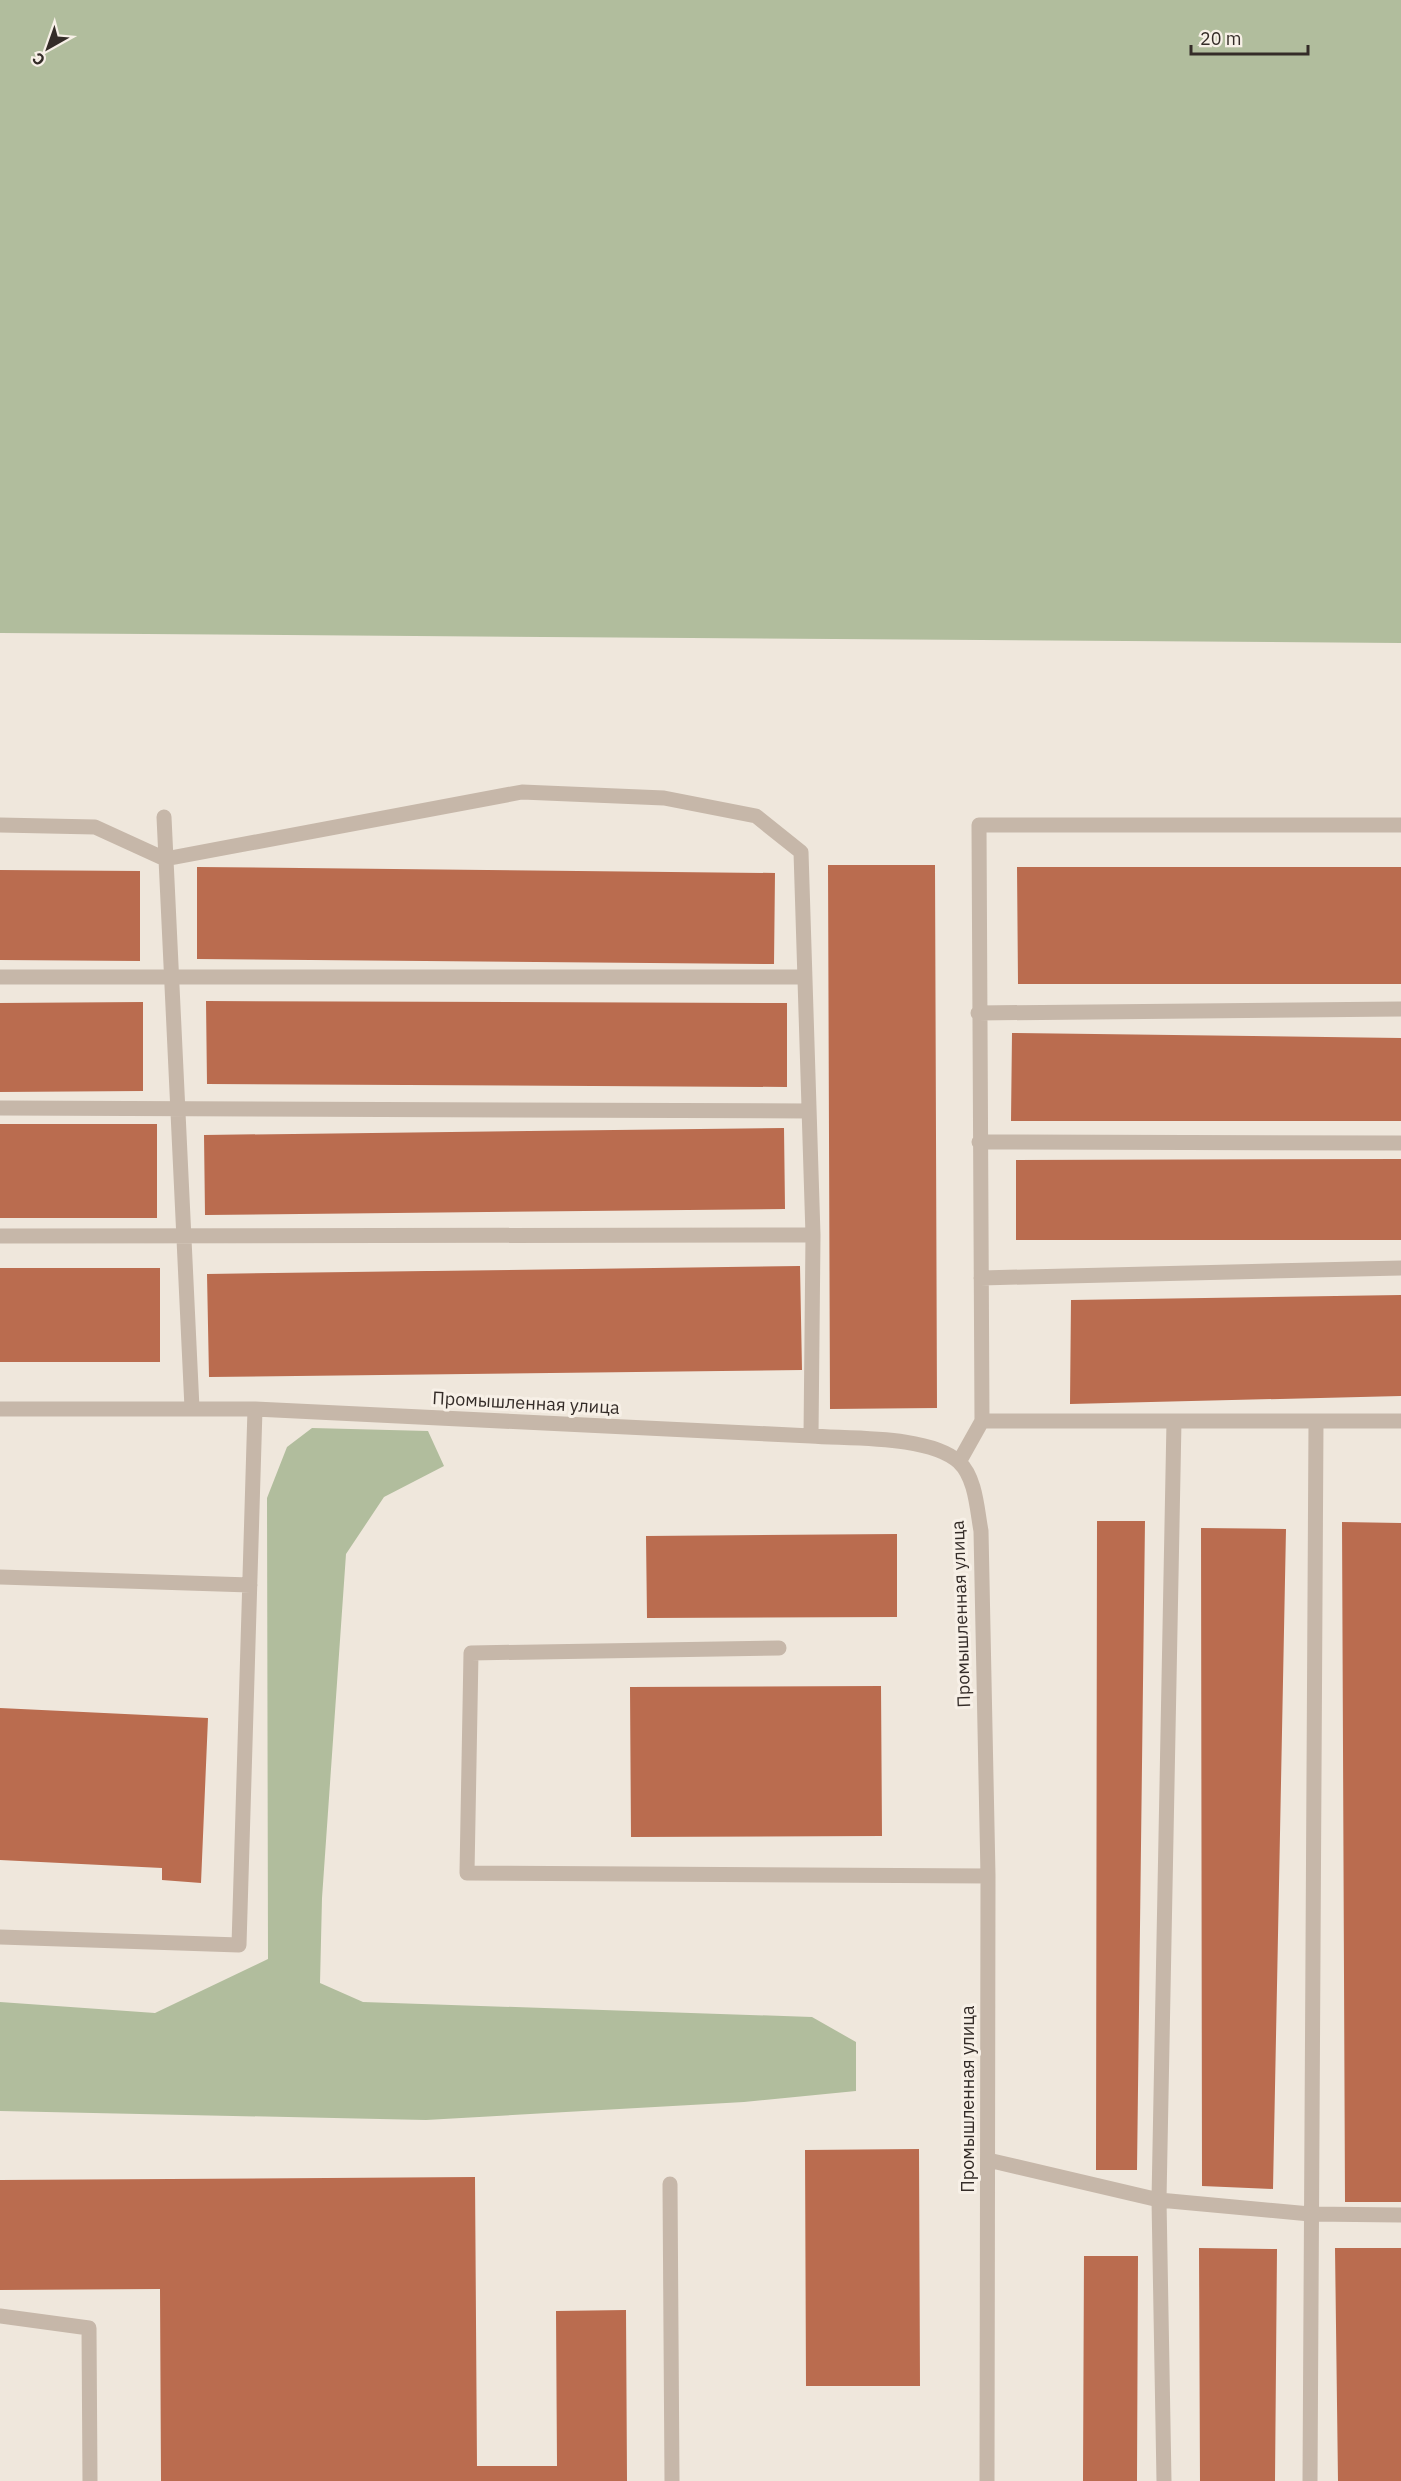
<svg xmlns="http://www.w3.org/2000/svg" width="1401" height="2481" font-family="'IBM Plex Sans',sans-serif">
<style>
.green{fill:#b1bd9d}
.building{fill:#ba6c4f}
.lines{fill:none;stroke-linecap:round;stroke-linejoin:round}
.minor{stroke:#c6b7a9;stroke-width:15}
.labels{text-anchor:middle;stroke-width:6;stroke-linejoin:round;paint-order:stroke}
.street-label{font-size:18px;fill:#342c28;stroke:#f7f0e7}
</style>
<rect width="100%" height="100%" fill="#efe7dc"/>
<path class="green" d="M0 0H1401V643L0 633Z
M312 1428 428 1431 444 1466 384 1497 346 1554 322 1898 320 1983 363 2002 812 2017 856 2042V2091L744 2102 426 2120 0 2111V2002L155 2013 268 1959 267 1498 287 1447Z"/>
<path class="building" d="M828 865H935L937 1408 830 1409Z
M197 867 775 873 774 964 197 959Z
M1017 867H1401V984H1018Z
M0 870 140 871V961L0 960Z
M206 1001 787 1003V1087L207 1084Z
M143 1002V1091L0 1092V1003Z
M1012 1033 1401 1038V1121H1011Z
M0 1124H157V1218H0Z
M784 1128 785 1209 205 1215 204 1135Z
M1401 1159V1240H1016V1160Z
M800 1266 802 1370 209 1377 207 1274Z
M0 1268H160V1362H0Z
M1401 1295V1396L1070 1404 1071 1300Z
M1097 1521H1145L1137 2170H1096Z
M1342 1522 1401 1523V2202H1345Z
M1201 1528 1286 1529 1273 2189 1202 2186Z
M897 1534V1617L647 1618 646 1536Z
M881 1686 882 1836 631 1837 630 1687Z
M0 1708 208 1718 201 1883 162 1880V1868L0 1860Z
M919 2149 920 2386H806L805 2150Z
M475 2177 477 2466H557L556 2311 626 2310 627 2481H161L160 2289 0 2290V2180Z
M1199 2248 1277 2249 1275 2481H1200Z
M1335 2248H1401V2481H1338Z
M1084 2256H1138L1137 2481H1083Z"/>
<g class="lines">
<path class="minor" d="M164 817 192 1408
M0 825 95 827 165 859 522 792 664 798 756 816 801 852 813 1235 811 1436
M0 977H805
M978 1013 1401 1009
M0 1108 809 1111
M979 1142 1401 1143
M0 1236 813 1235
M981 1278 1401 1268
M0 1409H255L811 1436C850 1439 929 1435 959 1462 976 1478 977 1510 981 1531L988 1876 987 2481
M982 1421H1401
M959 1462 982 1421 979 825H1401
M0 1577 250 1585
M779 1648 471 1653 467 1873 988 1876
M0 1937 239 1945 255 1409
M988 2160 1159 2200 1310 2214 1401 2215
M670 2184 672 2481
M0 2316 89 2328 90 2481
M1164 2481 1159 2200 1174 1421
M1310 2481 1316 1422"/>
</g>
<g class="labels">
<g class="street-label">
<text transform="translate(526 1403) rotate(3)" y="6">Промышленная улица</text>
<text transform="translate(961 1614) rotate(-92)" y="6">Промышленная улица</text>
<text transform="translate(968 2099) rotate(-90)" y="6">Промышленная улица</text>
</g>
</g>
<g transform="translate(48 48) rotate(220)" stroke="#f7f0e7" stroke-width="4.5" paint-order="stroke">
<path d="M0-4.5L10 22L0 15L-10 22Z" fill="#342c28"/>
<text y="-9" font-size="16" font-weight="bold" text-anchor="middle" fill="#342c28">С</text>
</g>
<path d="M1191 45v9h117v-9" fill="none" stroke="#342c28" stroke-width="3"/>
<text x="1200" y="45" font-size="18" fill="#342c28" stroke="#f7f0e7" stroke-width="4.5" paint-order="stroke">20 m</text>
</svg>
